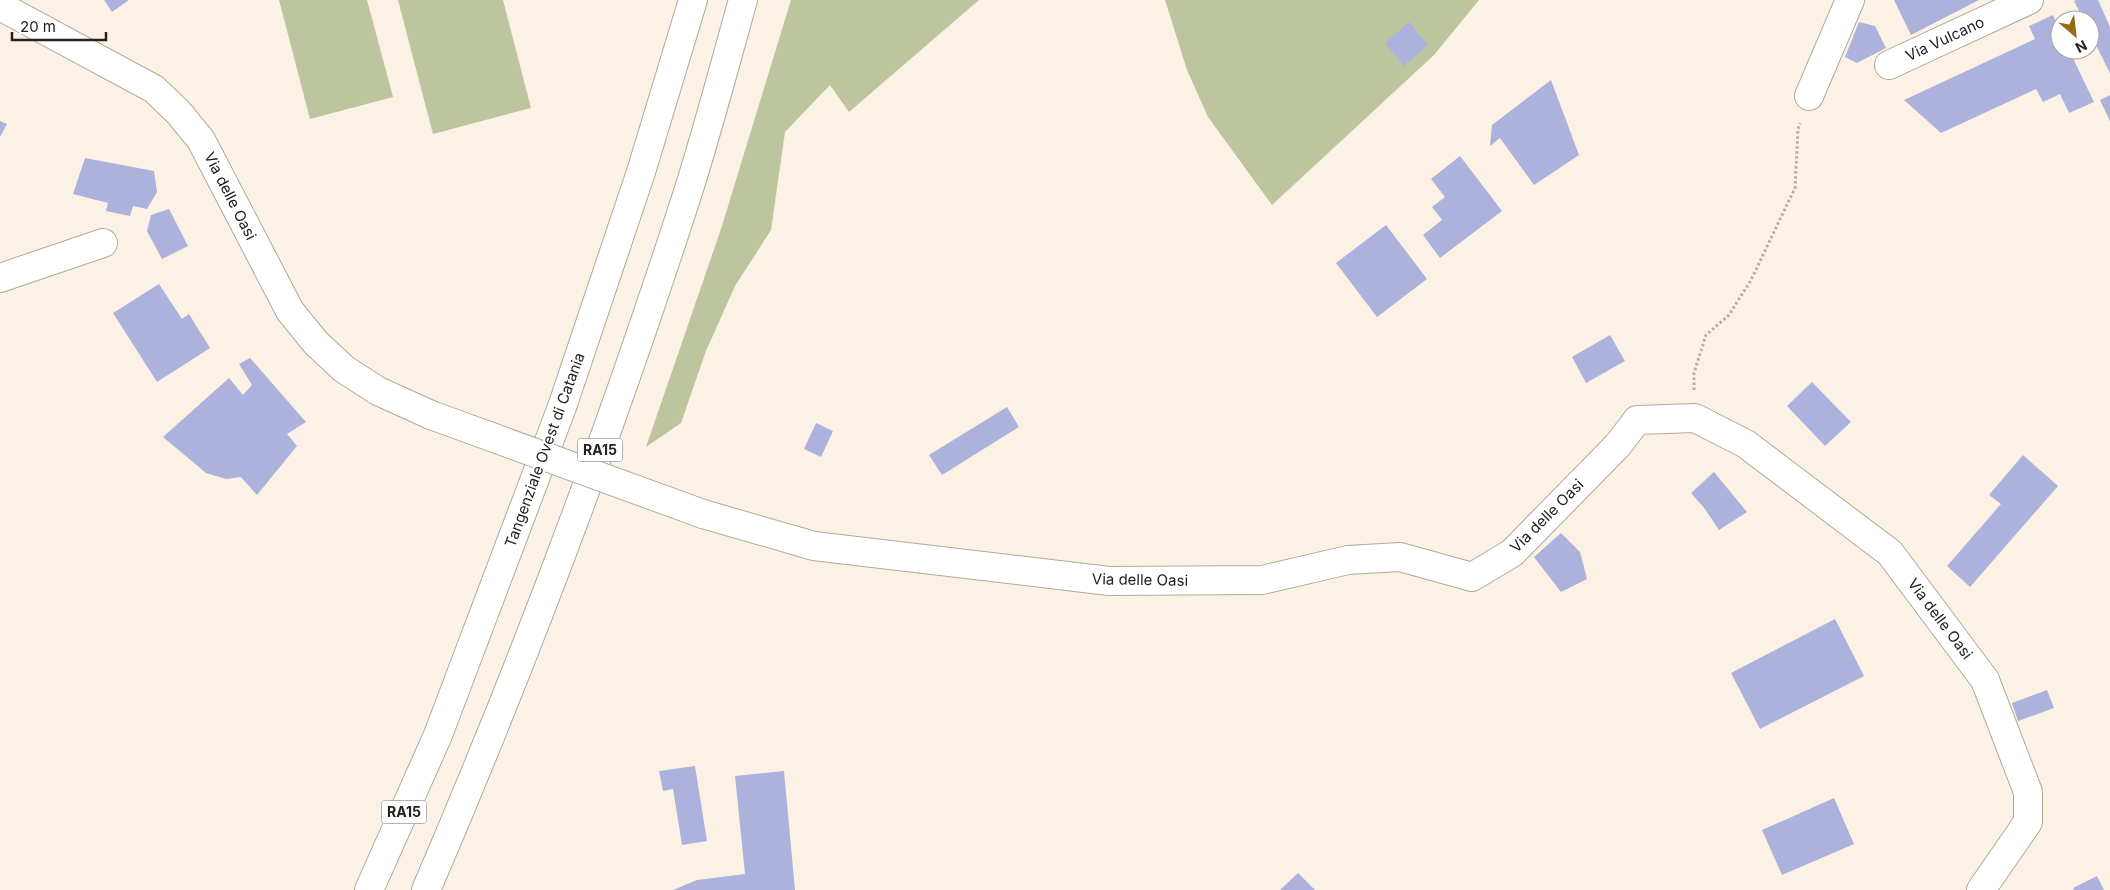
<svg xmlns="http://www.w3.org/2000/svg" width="2110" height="890" font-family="Inter,sans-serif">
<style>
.green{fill:#bdc59e}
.building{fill:#adb2dd}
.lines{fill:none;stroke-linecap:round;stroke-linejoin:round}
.street-casing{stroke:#b2a89d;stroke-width:30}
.highway-casing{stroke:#b2a89d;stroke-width:30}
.path{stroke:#b6aea4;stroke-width:3;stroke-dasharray:2.5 2.5;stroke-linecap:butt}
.street{stroke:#fff;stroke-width:28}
.highway{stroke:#fff;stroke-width:28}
.street-bridge-casing{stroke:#b2a89d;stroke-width:30;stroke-linecap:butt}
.street-bridge{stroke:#fff;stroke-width:28}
.labels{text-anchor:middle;stroke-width:4.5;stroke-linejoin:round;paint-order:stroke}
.shield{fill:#fff;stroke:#666461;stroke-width:1}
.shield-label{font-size:14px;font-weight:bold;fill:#25211d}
.street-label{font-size:15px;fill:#25211d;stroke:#fff}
</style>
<rect width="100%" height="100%" fill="#fcf1e5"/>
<path class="green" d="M279 0H367L393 97 310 119Z
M398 0H503L531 108 433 134Z
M791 0H979L849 112 830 85 785 132 771 230 735 286 706 351 681 423 646 447 721 229Z
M1165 0H1479L1434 55 1272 205 1208 117 1187 70Z"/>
<path class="building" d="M104 0H129L112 12Z
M1894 0H1979L1911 35Z
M2076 0H2098L2110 27V73L2090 33V20H2084L2074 1Z
M2053 15 2060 30V50H2069L2094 102 2069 113 2060 94 2043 102 2036 89 1941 133 1904 100 2035 39 2029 26Z
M1409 22 1428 45 1404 66 1385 43Z
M1859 22 1875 26 1886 48 1857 63 1845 57Z
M1551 80 1579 155 1534 185 1500 138 1490 146 1492 125Z
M2110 95V121L2100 100Z
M0 121 7 124 0 137Z
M1460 156 1502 211 1440 258 1423 235 1442 220 1432 207 1445 197 1431 179Z
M85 158 154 171 157 192 147 209 133 206 130 216 106 211 108 203 73 194Z
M169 209 188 246 162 259 147 231 151 215Z
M1386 225 1427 279 1377 317 1336 263Z
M159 284 182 319 189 314 210 348 157 382 113 313Z
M1610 335 1625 361 1586 383 1572 357Z
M250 358 306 422 287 434 297 446 257 495 241 477 226 479 206 473 163 437 229 378 243 395 252 385 239 364Z
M1812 382 1851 422 1825 446 1787 406Z
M1007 407 1019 427 942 475 929 455Z
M816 423 833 431 821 457 804 449Z
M2023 455 2058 486 1970 587 1947 566 2001 504 1989 495Z
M1714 472 1747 512 1719 530 1705 509 1691 493Z
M1561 533 1580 552 1587 579 1561 592 1534 557Z
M1835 619 1864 676 1760 729 1731 673Z
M2047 690 2054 708 2018 721 2012 703Z
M695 766 707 841 682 845 673 789 663 791 659 771Z
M784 771 795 890H673L697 880 745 874 735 776Z
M1834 798 1854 844 1782 875 1762 830Z
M1298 873 1315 890H1280Z
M2097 876 2104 890H2074L2073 888Z"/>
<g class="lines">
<defs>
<path id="street" d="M0 6 154 89 179 113 201 140 290 311 316 343 344 369 378 391 431 415
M1889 65 2029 0
M1809 96 1850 0
M0 278 103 243
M703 514 814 546 1109 581 1262 580 1348 560 1400 557 1472 577 1512 553 1618 445 1637 420 1695 418 1746 444 1890 553 1985 680 2028 792V822L1981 890"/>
<path id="highway" d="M369 890 438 735 562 407 641 172 693 0
M426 890C524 662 612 428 688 192 708 129 725 64 743 0"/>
</defs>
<use href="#street" class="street-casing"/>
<use href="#highway" class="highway-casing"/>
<path class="path" d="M1694 390V373L1706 335 1729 315 1751 280 1795 188 1798 129 1800 123"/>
<use href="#street" class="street"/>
<use href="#highway" class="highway"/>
<defs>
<path id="street-bridge" d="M431 415 703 514"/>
</defs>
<use href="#street-bridge" class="street-bridge-casing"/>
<use href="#street-bridge" class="street-bridge"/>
</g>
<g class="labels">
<g class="shield">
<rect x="577.5" y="438.5" width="45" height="23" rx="4"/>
<rect x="381.5" y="800.5" width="45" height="23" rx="4"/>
</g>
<g class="shield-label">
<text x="600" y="455">RA15</text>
<text x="404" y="817">RA15</text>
</g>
<g class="street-label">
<text transform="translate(1945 39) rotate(-25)" y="5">Via Vulcano</text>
<text transform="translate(230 196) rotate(63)" y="5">Via delle Oasi</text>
<text transform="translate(545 450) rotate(-70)" y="5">Tangenziale Ovest di Catania</text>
<text transform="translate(1547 516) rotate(-45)" y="5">Via delle Oasi</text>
<text transform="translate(1140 580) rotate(1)" y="5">Via delle Oasi</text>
<text transform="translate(1940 619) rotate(53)" y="5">Via delle Oasi</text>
</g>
</g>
<g transform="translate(2075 35) rotate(152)"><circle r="24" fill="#ffffff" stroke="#a8a6a5"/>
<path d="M0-4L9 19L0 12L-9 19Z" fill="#946c16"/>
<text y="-8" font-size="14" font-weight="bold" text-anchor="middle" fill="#25211d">N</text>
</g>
<path d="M12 32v8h94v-8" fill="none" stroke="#25211d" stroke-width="2.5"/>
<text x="20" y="32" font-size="15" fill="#25211d" stroke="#ffffff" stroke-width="4" paint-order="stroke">20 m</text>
</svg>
